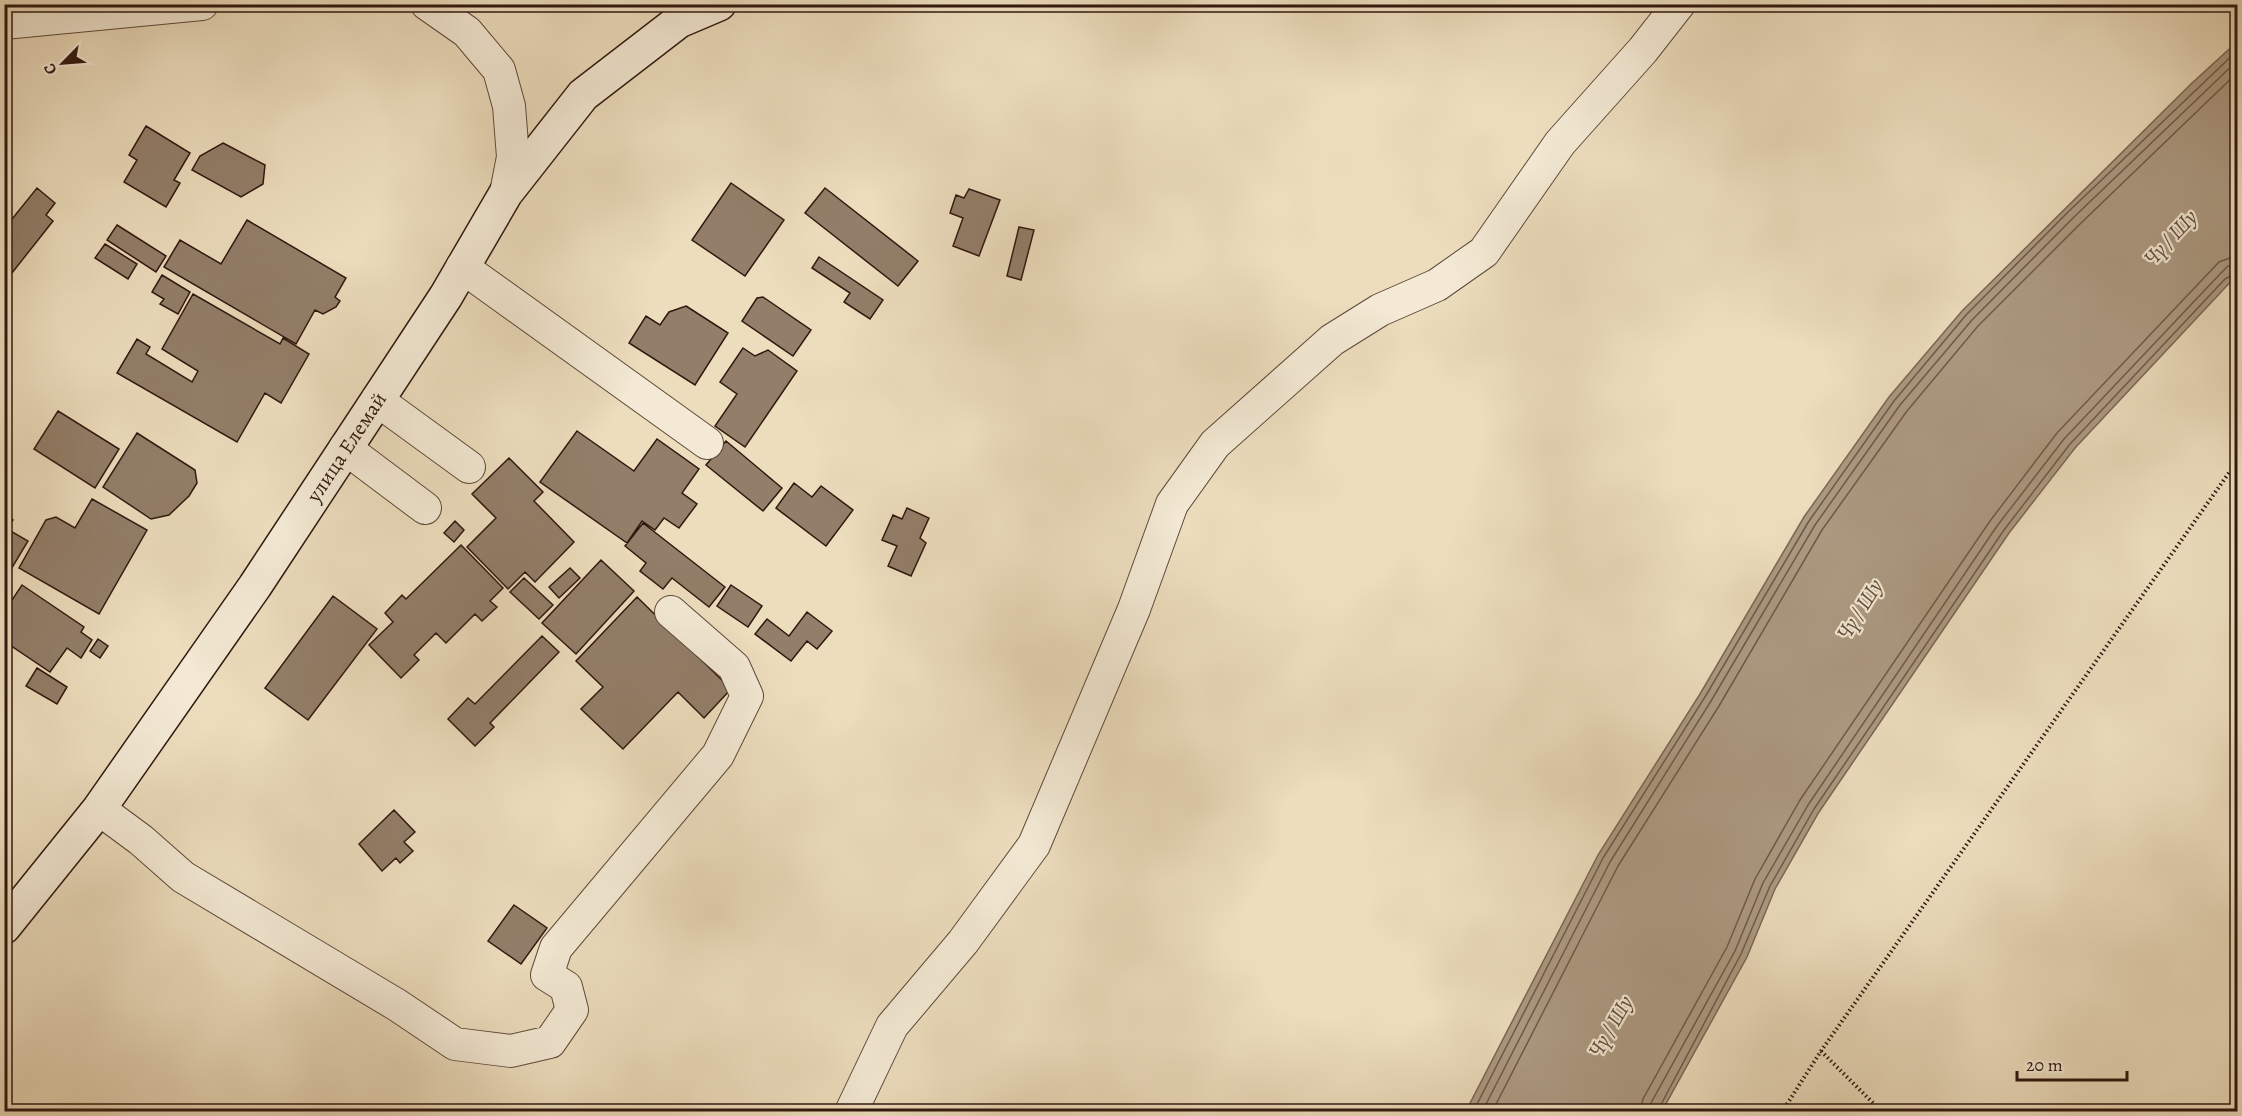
<svg xmlns="http://www.w3.org/2000/svg" width="2242" height="1116" font-family="Alegreya,serif">
<style>
.water{fill:#ac9a82;stroke:#7a6654;stroke-width:1.5}
.lines{fill:none;stroke-linecap:round;stroke-linejoin:round}
.shore{stroke:#6e5948;stroke-width:1.5}
.building{fill:#927e69;stroke:#30180f;stroke-width:1.5}
.street-casing{stroke:#5f493a;stroke-width:34}
.secondary-casing{stroke:#30180f;stroke-width:36}
.path{stroke:#30180f;stroke-width:4;stroke-dasharray:1.5 3;stroke-linecap:butt}
.street{stroke:#f3e9d4;stroke-width:32}
.secondary{stroke:#f3e9d4;stroke-width:33}
.labels{text-anchor:middle;stroke-width:4.5;stroke-linejoin:round;paint-order:stroke}
.street-label{font-size:21px;fill:#30180f;stroke:#f3e9d4}
.water-label{font-size:22px;font-style:italic;fill:#624c3d;stroke:#f3e9d4}
</style>
<rect width="100%" height="100%" fill="#ecddbd"/>
<filter id="stains"><feTurbulence type="fractalNoise" baseFrequency=".00333" numOctaves="4"/><feColorMatrix values="0 0 0 0 .2 0 0 0 0 .09 0 0 0 0 .02 0 0 0 .5 -.17"/></filter>
<radialGradient id="worn" r=".72"><stop offset=".6" stop-color="#630" stop-opacity="0"/><stop offset="1" stop-color="#630" stop-opacity=".3"/></radialGradient>
<path class="water" d="M2237 42V275L2075 448 2009 533 1819 812 1775 889 1747 957 1662 1111H1466L1598 855 1700 694 1804 517 1889 397 1962 311 2191 84Z"/>
<g class="lines">
<path class="shore" d="M1473 1112 1603 858 1705 697 1809 521 1894 401 1966 315 2068 212 2238 50
M1482 1112 1610 862 1711 701 1815 525 1900 405 1972 320 2074 217 2238 60
M1492 1112 1618 866 1719 706 1822 530 1907 411 1978 326 2080 224 2238 72
M1640 1112 1643 1099 1727 947 1755 879 1800 800 1990 521 2057 433 2219 262 2238 255
M1649 1112 1651 1103 1735 951 1763 883 1808 805 1997 526 2064 439 2220 274 2228 266 2238 264
M1657 1112 1741 954 1770 886 1814 809 2004 530 2070 444 2225 279 2238 272"/>
</g>
<path class="building" d="M146 126 190 153 174 180 180 183 166 207 124 182 137 160 129 155Z
M223 143 265 165 263 184 241 197 192 170 200 156Z
M731 183 784 220 745 276 692 240Z
M37 188 55 203 46 215 53 221 4 283V229Z
M825 188 918 261 898 286 805 213Z
M969 189 1000 200 979 256 953 246 963 218 950 213 956 195 964 198Z
M247 220 346 278 335 297 340 301 336 307 323 314 315 310 296 344 164 267 180 240 221 264Z
M117 225 166 256 156 272 107 240Z
M1019 227 1034 230 1021 280 1007 276Z
M105 244 137 264 128 279 95 258Z
M819 257 883 300 870 319 844 302 850 293 812 268Z
M162 275 190 292 178 314 160 304 164 299 152 292Z
M193 294 280 344 283 338 309 354 281 403 265 393 237 442 117 373 137 339 150 347 146 354 192 382 198 371 162 349Z
M763 297 811 330 793 356 742 321 757 298Z
M686 306 728 333 695 385 629 343 646 316 660 325 669 312Z
M743 348 755 356 768 350 797 371 745 447 715 426 737 394 720 382Z
M58 411 119 449 95 488 34 449Z
M577 431 634 471 657 439 699 469 682 493 697 504 679 528 664 518 655 530 642 521 627 543 540 482Z
M137 433 195 470 197 483 189 496 169 515 151 519 103 487Z
M726 441 782 488 763 511 706 465Z
M509 458 543 492 534 501 574 542 535 582 525 572 508 589 467 547 496 518 472 494Z
M794 483 812 497 821 486 853 510 826 546 776 508Z
M92 499 147 530 99 614 19 568 46 520 56 517 75 528Z
M907 508 929 518 920 538 926 543 911 576 888 566 897 546 882 540 893 515 902 519Z
M4 515 13 520 7 529 28 541 10 571 4 568Z
M455 521 464 530 454 542 444 533Z
M643 523 725 587 709 607 672 578 663 589 640 571 646 563 625 546Z
M461 545 503 588 490 601 497 607 482 621 475 614 446 643 436 633 414 655 419 660 401 678 369 645 393 622 385 613 402 595 406 599Z
M601 560 634 591 576 654 542 623Z
M570 568 580 578 559 598 549 587Z
M524 578 553 605 539 619 510 592Z
M22 585 84 627 81 632 92 640 81 658 67 648 50 672 4 641V612Z
M731 585 762 606 748 627 717 606Z
M333 596 377 629 308 720 265 688Z
M637 597 731 689 704 718 678 692 623 749 581 709 603 687 576 661Z
M807 612 832 631 817 649 807 641 791 661 755 634 767 619 789 636Z
M542 636 559 652 490 723 494 727 475 746 448 719 468 698 475 704Z
M98 639 108 646 100 658 90 651Z
M37 668 67 687 57 704 26 686Z
M394 810 415 832 404 842 413 851 400 863 396 858 382 871 359 844Z
M514 905 547 928 521 964 488 941Z"/>
<g class="lines">
<defs>
<path id="street" d="M427 4 467 32 499 70 509 106 513 157 506 193
M4 23 202 4
M462 267 707 443
M377 400 469 467
M345 448 425 508
M99 809 141 840 183 877 397 1005 455 1044 511 1051 550 1042 572 1010 566 987 547 975 556 948 718 755 747 696 734 667 671 612
M851 1112 892 1026 963 942 1034 845 1134 609 1172 504 1215 444 1332 340 1380 310 1437 285 1484 252 1560 143 1643 50 1679 4"/>
<g id="secondary">
<path id="s1" d="M4 927 99 809 255 586 446 296 506 193 583 95 679 21 719 4"/>
</g>
</defs>
<use href="#street" class="street-casing"/>
<use href="#secondary" class="secondary-casing"/>
<path class="path" d="M1821 1051 1882 1112
M1782 1112 1821 1051 2238 460"/>
<use href="#street" class="street"/>
<use href="#secondary" class="secondary"/>
</g>
<g class="labels">
<g class="street-label">
<text dy="7" stroke="none"><textPath href="#s1" startOffset="590">улица Елемай</textPath></text>
</g>
<g class="water-label">
<text transform="translate(2170 237) rotate(-47)" y="8">Чү / Шу</text>
<text transform="translate(1859 609) rotate(-58)" y="8">Чү / Шу</text>
<text transform="translate(1610 1026) rotate(-60)" y="8">Чү / Шу</text>
</g>
</g>
<rect width="2242" height="1116" fill="none" stroke="#ecddbd" stroke-width="24"/>
<rect x="6" y="6" width="2230" height="1104" fill="none" stroke="#30180f" stroke-width="3"/>
<rect x="12" y="12" width="2218" height="1092" fill="none" stroke="#30180f" stroke-width="1.5"/>
<g transform="translate(63 63) rotate(245)" stroke="#f3e9d4" stroke-width="4.5" paint-order="stroke">
<path d="M0-4.5L10 22L0 15L-10 22Z" fill="#30180f"/>
<text y="-9" font-size="16" font-weight="bold" text-anchor="middle" fill="#30180f">С</text>
</g>
<path d="M2017 1071v9h110v-9" fill="none" stroke="#30180f" stroke-width="3"/>
<text x="2026" y="1071" font-size="18" fill="#30180f" stroke="#f3e9d4" stroke-width="4.5" paint-order="stroke">20 m</text>
<rect width="100%" height="100%" filter="url(#stains)"/>
<rect width="100%" height="100%" fill="url(#worn)"/>
</svg>
